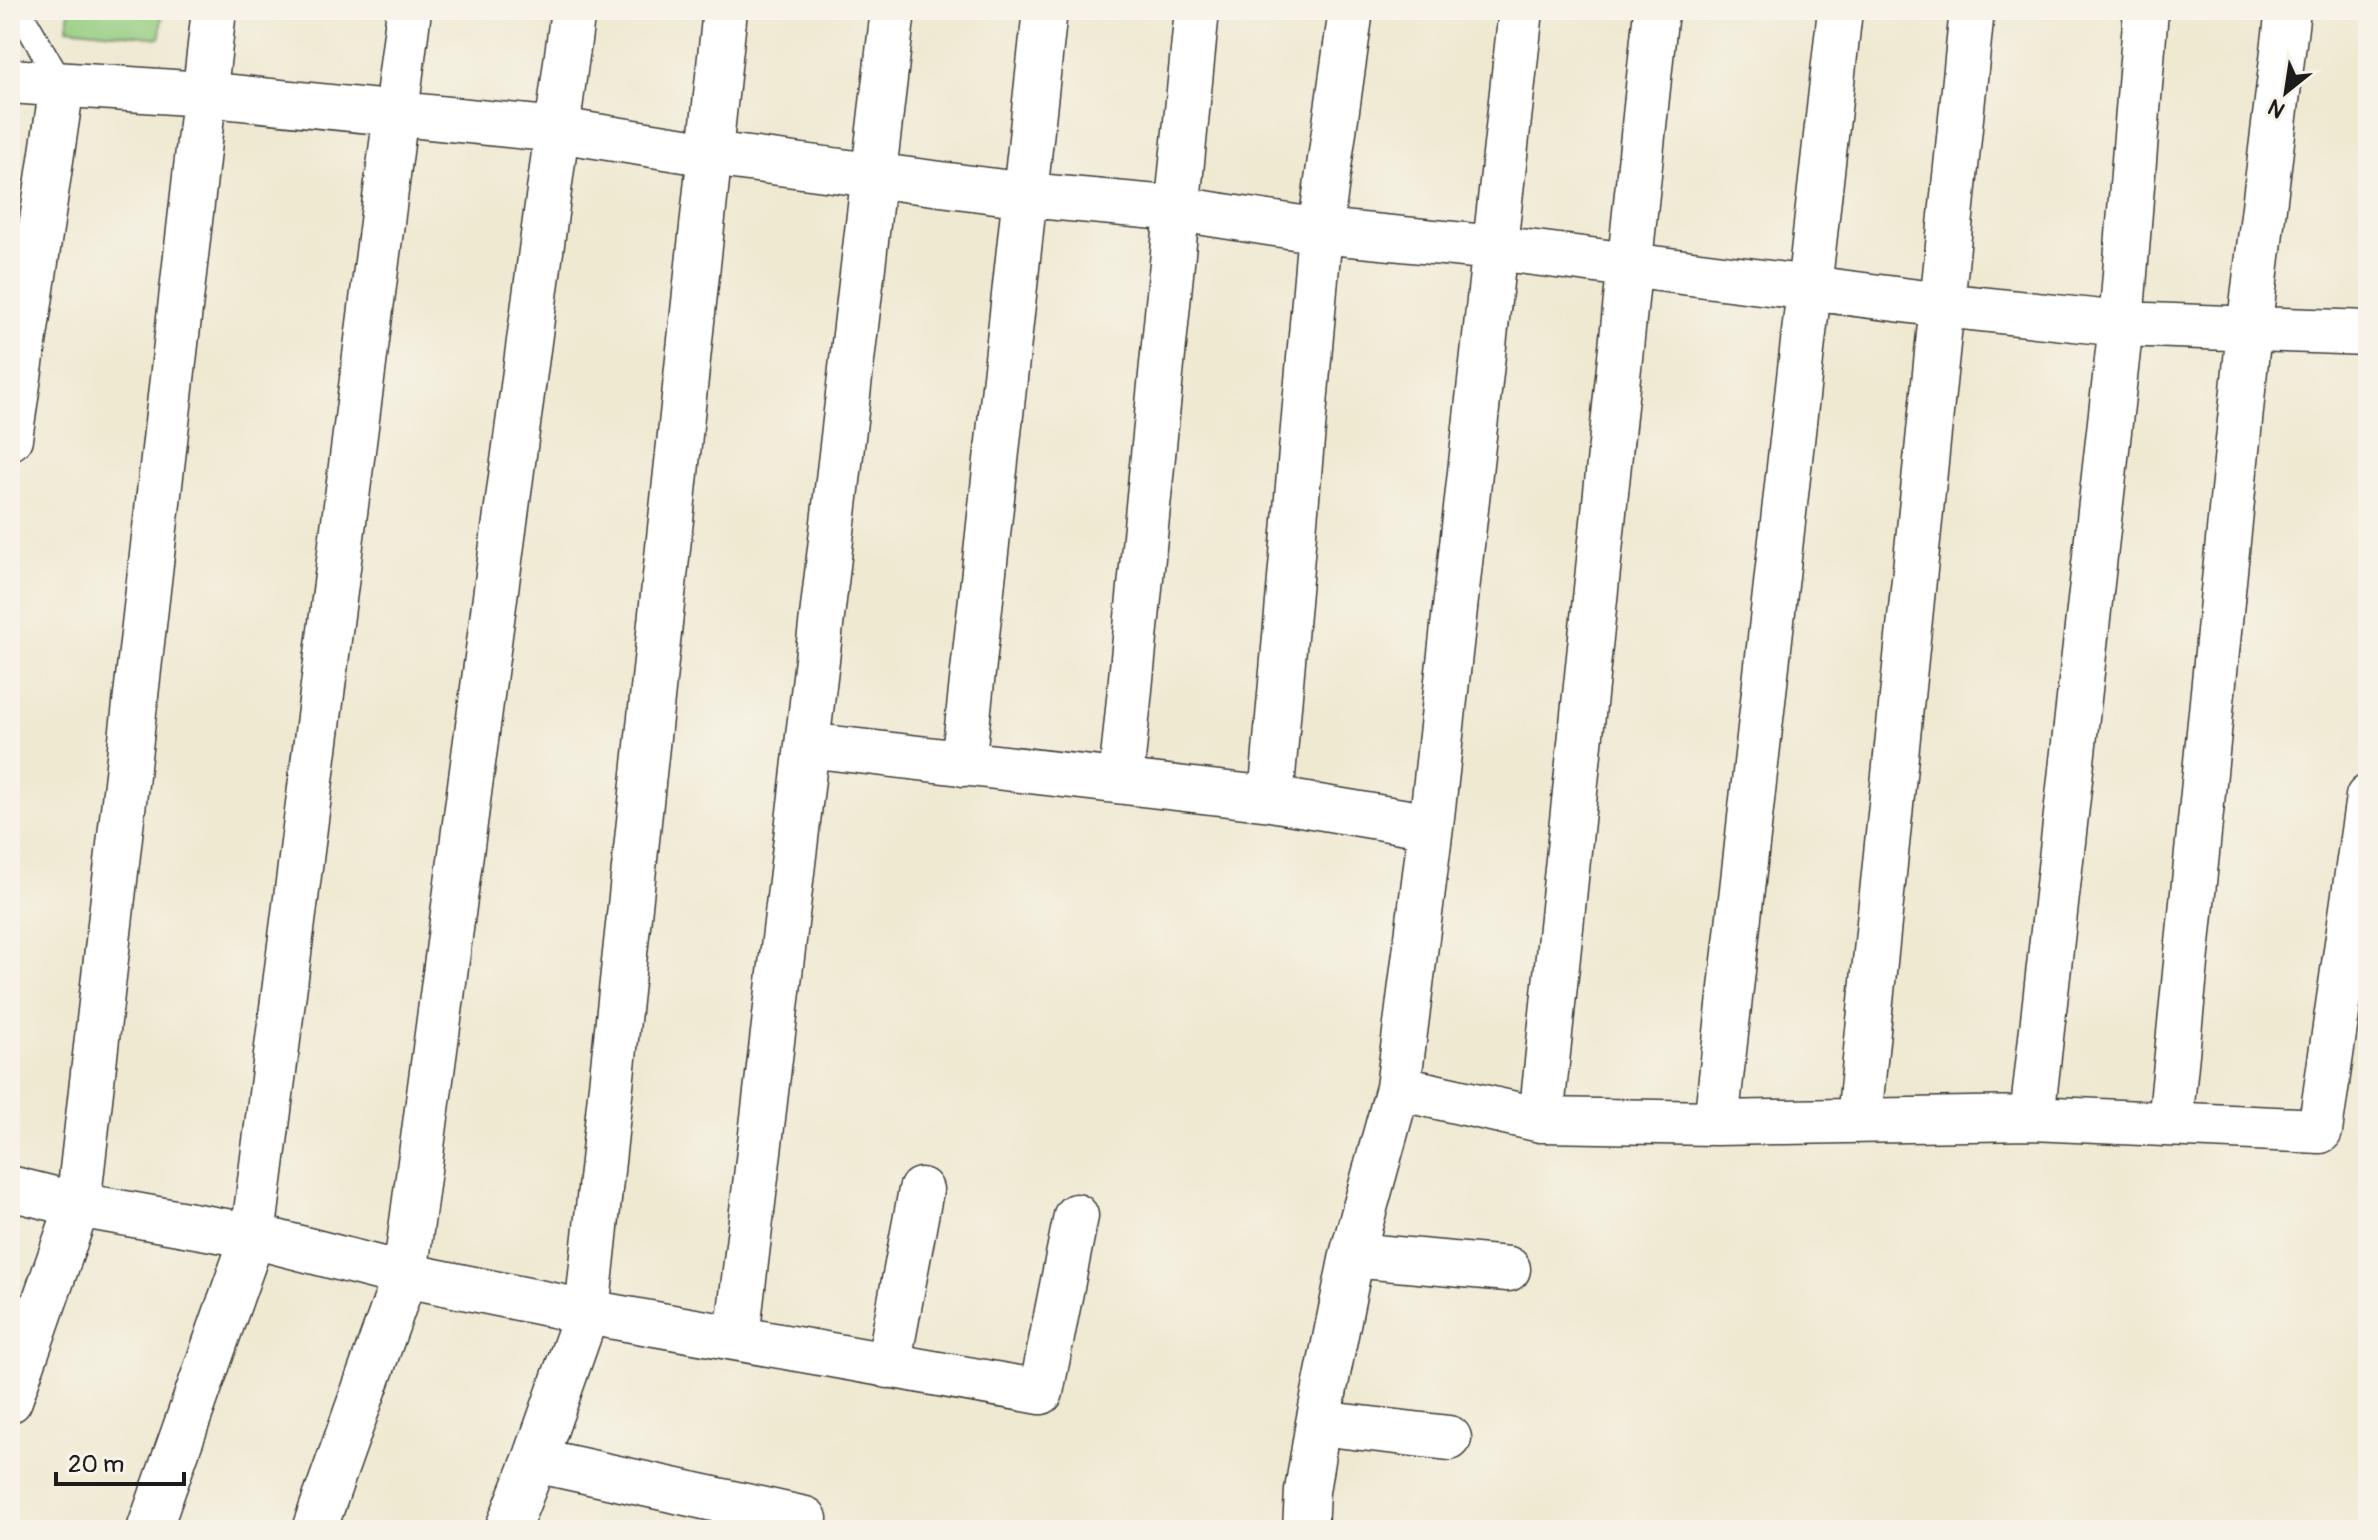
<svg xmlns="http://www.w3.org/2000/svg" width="2378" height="1540" font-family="Pangolin,sans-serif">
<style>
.green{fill:#95ce81;stroke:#58754e;stroke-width:2}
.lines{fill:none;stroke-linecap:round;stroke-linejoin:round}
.service-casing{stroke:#3c3b37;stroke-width:27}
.minor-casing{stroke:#3c3b37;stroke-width:47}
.service{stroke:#fff;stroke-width:24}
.minor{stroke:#fff;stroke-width:44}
</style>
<rect width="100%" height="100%" fill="#f7f3e8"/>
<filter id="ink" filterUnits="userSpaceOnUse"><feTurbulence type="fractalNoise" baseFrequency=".0125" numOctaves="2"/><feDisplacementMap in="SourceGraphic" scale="16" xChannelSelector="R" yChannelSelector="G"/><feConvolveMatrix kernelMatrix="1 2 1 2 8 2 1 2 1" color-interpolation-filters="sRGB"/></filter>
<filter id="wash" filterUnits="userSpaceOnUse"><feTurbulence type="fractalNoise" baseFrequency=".006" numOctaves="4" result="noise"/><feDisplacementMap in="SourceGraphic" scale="32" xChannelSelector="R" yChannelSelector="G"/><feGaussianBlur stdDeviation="1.8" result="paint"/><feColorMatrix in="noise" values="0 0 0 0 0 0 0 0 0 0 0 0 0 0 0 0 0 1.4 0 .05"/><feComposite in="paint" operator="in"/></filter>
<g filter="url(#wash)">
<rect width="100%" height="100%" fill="#efe9d1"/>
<path class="green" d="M69 10H162L160 38 67 28Z"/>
</g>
<g filter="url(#ink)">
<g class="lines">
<defs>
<path id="service" d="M19 10 62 85"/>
<path id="minor" d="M10 81 203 94 558 130 710 154 1026 195 1179 209 1320 231 1495 248 1942 305 2121 324 2368 333
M10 438 62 85
M807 745 893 10
M963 764 1045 10
M1121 780 1197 10
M1271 799 1320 231 1351 10
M1398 1088 1541 1120 1716 1123 2032 1118 2320 1131 2368 797
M2032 1118 2121 324 2146 10
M1859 1119 1972 10
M1541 1120 1656 10
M1716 1123 1840 10
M2170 1124 2249 330 2288 10
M10 1188 78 1205 253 1236 405 1275 587 1312 1041 1392 1076 1216
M1352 1255 1508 1269
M737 1338 807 745 1271 799 1431 826
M888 1366 921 1190
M10 1400 78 1205 214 10
M1318 1423 1449 1438
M535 1460 805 1519
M149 1530 253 1236 409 10
M314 1530 405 1275 573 10
M507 1530 535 1460 587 1312 725 10
M1305 1530 1307 1491 1318 1423 1352 1255 1398 1088 1431 826 1521 10"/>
</defs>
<use href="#service" class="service-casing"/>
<use href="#minor" class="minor-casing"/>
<use href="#service" class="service"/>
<use href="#minor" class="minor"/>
</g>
</g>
<rect width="2378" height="1540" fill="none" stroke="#f7f3e8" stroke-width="40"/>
<g transform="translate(2286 92) rotate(210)" stroke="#f7f3e8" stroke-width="6" paint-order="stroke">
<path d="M0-6L14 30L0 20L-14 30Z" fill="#1c1c1c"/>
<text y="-12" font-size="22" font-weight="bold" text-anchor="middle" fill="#1c1c1c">N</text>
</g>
<path d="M56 1472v12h128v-12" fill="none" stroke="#1c1c1c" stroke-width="4"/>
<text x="68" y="1472" font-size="24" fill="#1c1c1c" stroke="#f7f3e8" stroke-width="6" paint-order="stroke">20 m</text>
</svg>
